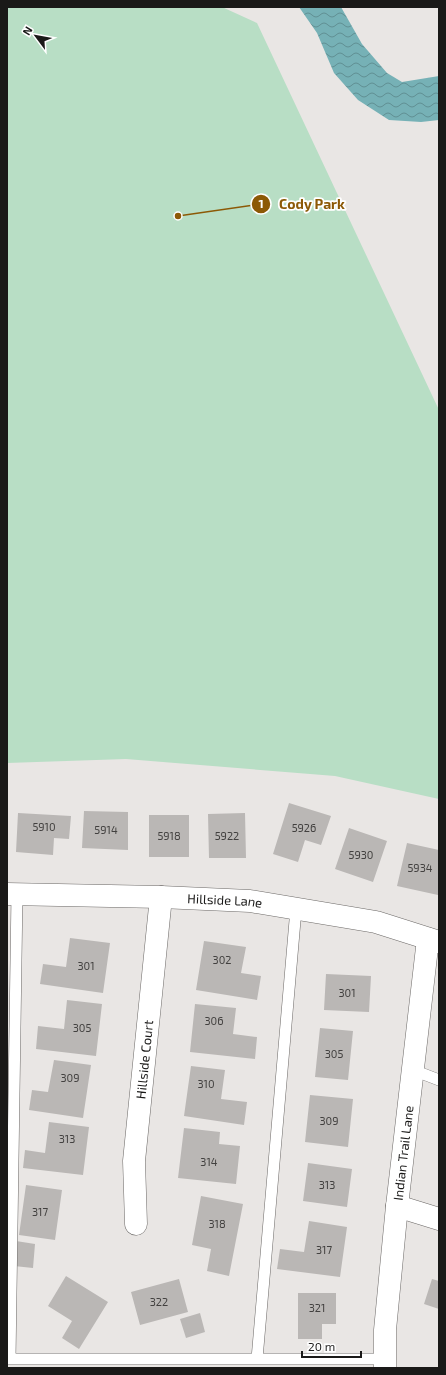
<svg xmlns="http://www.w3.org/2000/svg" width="446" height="1375" font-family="'Exo 2',sans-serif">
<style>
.park{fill:#b8dec5}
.water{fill:url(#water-waves)}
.building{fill:#bab7b5}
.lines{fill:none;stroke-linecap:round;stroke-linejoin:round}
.lane-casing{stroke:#6c6967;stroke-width:12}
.street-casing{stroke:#6c6967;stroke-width:23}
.lane{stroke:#fff;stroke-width:11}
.street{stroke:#fff;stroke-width:22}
.labels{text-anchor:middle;stroke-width:3.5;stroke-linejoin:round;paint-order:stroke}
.number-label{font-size:11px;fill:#42403f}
.street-label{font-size:13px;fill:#1a1918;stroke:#fff}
.leader{fill:none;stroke:#8c5906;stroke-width:1.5}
.callout-dot{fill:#8c5906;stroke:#fff;stroke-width:1.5}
.mark-label{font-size:12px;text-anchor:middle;font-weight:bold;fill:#fff}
.callout-label{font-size:14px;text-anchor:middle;font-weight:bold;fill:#8c5906;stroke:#fff;stroke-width:3.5;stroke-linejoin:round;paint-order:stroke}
</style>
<defs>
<pattern id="water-waves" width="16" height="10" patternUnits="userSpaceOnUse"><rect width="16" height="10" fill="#76b1b6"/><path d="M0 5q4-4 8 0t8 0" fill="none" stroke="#608f93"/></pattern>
</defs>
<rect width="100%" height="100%" fill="#e9e6e4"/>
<path class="park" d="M7 7H222L257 23 439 410V799L335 776 126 759 7 763Z"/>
<path class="water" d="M299 7H341L362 44 387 73 402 82 439 76V120L421 122 389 120 358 100 334 73 317 33Z"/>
<path class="building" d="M289 803 331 816 321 845 305 840 298 862 273 854Z
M84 811 128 812V850L82 848Z
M18 813 71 816 69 839 54 838 53 855 16 852Z
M245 813 246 858H209L208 814Z
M149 815H189V857H149Z
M349 828 387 841 373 882 335 869Z
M407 843 439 850V888L438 895 397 886Z
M70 938 110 943 103 993 40 984 43 964 66 967Z
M204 941 246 947 241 973 261 976 257 1000 196 990Z
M326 974 371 976 369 1012 324 1010Z
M67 1000 102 1004 96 1056 36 1049 38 1026 64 1029Z
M195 1004 236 1008 233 1034 257 1037 255 1059 190 1052Z
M320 1028 353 1031 348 1080 315 1077Z
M54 1060 91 1065 83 1118 29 1110 32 1090 48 1092Z
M191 1066 225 1070 221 1099 247 1102 244 1125 184 1116Z
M310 1095 353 1099 348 1147 305 1142Z
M49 1122 89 1127 83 1175 23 1168 25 1150 45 1153Z
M184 1128 220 1132 219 1144 240 1146 236 1184 178 1178Z
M308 1163 352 1169 347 1207 303 1201Z
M26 1185 62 1190 55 1240 19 1235Z
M201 1196 243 1204 229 1276 207 1271 211 1249 192 1245Z
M309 1221 347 1227 340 1277 277 1269 280 1249 304 1252Z
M16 1241 35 1244 33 1268 14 1266Z
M66 1276 108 1302 79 1349 62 1338 72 1321 48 1306Z
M179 1279 188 1312 140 1325 131 1292Z
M432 1279 439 1281V1309L424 1304Z
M298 1293H336V1324H322V1339H298Z
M200 1313 205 1332 186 1338 180 1319Z"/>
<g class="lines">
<defs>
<path id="lane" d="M413 1070 439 1080
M7 1359H385
M10 1359 17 894
M257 1359 296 909"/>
<g id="street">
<path id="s1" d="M7 894 161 897 250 901 376 922 439 942"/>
<path d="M397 1206 439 1219"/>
<path id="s2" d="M136 1224 134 1161 161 897"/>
<path id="s3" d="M385 1368V1330L397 1206 428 939"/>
</g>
</defs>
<use href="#lane" class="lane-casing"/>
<use href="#street" class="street-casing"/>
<use href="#lane" class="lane"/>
<use href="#street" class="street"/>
</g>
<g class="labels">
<g class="number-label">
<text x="44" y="831">5910</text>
<text x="304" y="832">5926</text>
<text x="106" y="834">5914</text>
<text x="169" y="840">5918</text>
<text x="227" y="840">5922</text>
<text x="361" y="859">5930</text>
<text x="420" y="872">5934</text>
<text x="222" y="964">302</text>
<text x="86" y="970">301</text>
<text x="347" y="997">301</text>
<text x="214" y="1025">306</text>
<text x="82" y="1032">305</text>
<text x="334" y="1058">305</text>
<text x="70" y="1082">309</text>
<text x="206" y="1088">310</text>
<text x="329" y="1125">309</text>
<text x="67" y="1143">313</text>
<text x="209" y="1166">314</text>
<text x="327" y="1189">313</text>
<text x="40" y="1216">317</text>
<text x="217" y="1228">318</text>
<text x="324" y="1254">317</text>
<text x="159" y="1306">322</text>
<text x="317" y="1312">321</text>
</g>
<g class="street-label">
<text dy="5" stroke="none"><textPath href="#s1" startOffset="218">Hillside Lane</textPath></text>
<text dy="5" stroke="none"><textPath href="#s2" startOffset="165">Hillside Court</textPath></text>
<text dy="5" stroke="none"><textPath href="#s3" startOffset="216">Indian Trail Lane</textPath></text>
</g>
</g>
<path class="leader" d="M178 216L261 204"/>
<g class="callout-dot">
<circle cx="178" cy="216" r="4"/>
<circle cx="261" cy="204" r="10"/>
</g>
<g class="mark-label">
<text x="261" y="208">1</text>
</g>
<g class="callout-label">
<text x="312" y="209">Cody Park</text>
</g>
<rect width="446" height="1375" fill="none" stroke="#1a1918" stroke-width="16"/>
<g transform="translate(36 36) rotate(302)" stroke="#ffffff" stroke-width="3" paint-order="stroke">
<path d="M0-3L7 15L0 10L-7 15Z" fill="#1a1918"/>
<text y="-6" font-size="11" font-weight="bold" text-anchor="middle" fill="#1a1918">N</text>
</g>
<path d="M302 1351v6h59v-6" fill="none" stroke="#1a1918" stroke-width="2"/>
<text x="308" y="1351" font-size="12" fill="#1a1918" stroke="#ffffff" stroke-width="3" paint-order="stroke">20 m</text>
</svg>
